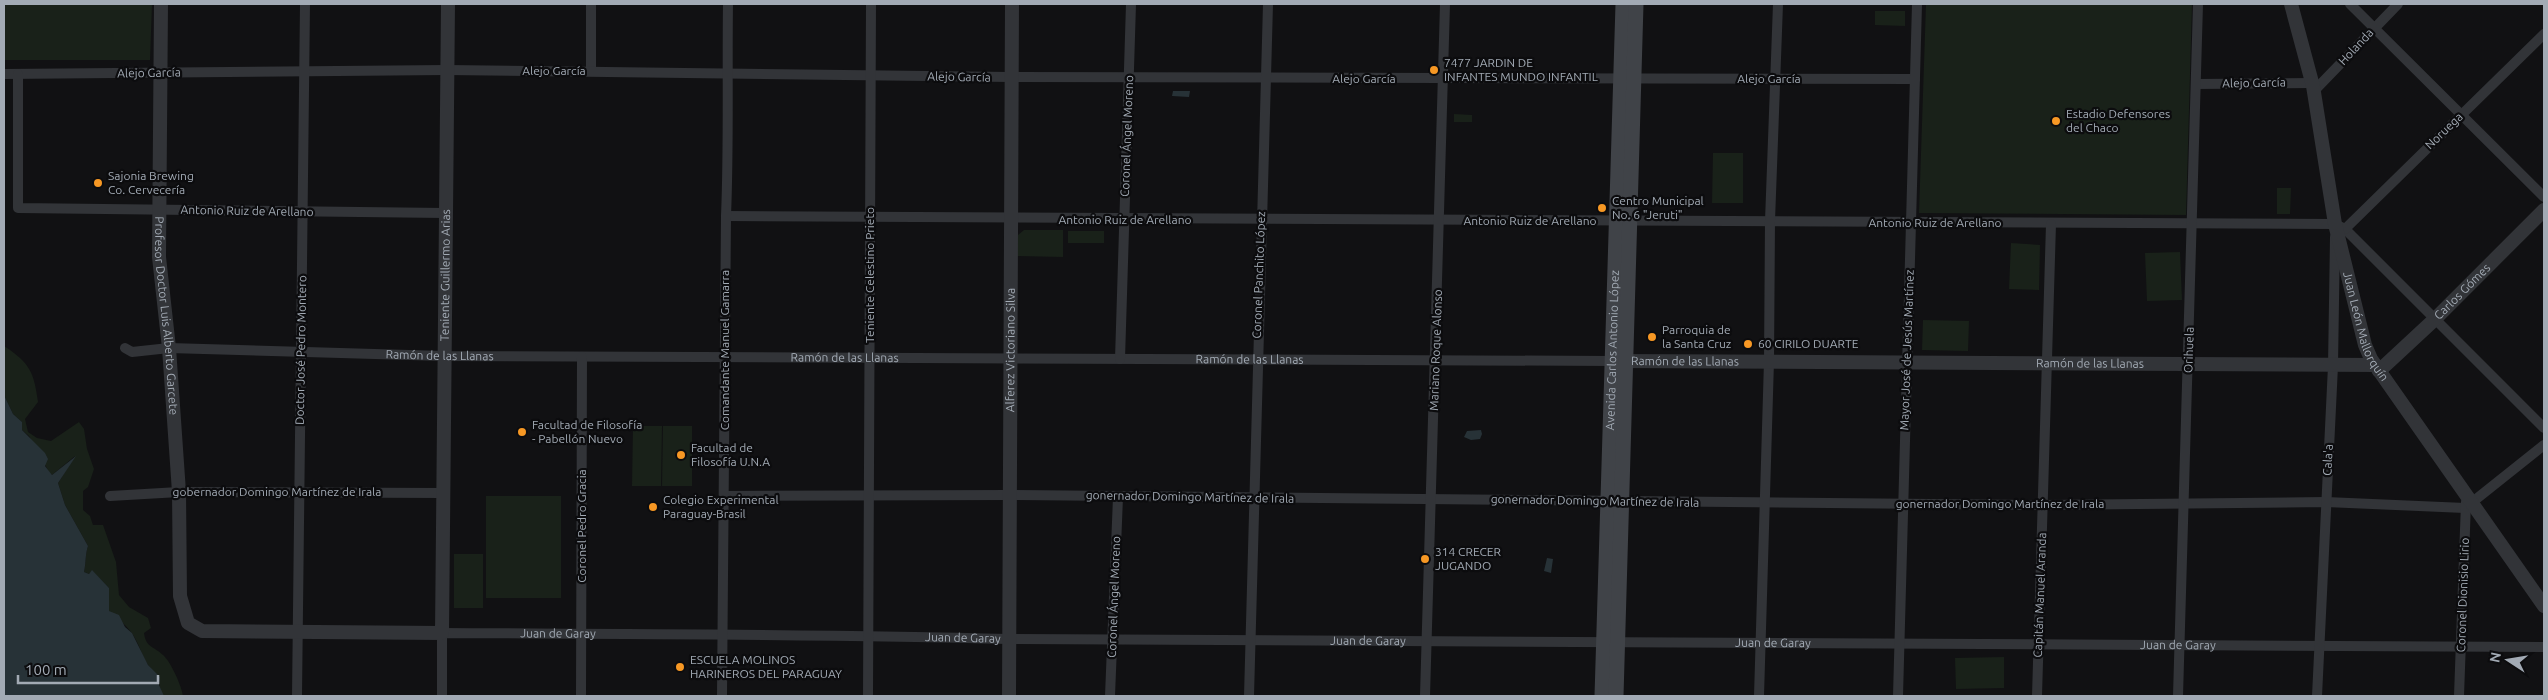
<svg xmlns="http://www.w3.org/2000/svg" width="2548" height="700" font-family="Ubuntu,sans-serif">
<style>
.green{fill:#192119}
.water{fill:#273237}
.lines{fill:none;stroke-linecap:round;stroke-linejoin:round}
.minor{stroke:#323438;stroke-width:10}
.tertiary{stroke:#323438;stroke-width:14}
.secondary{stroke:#404348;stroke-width:15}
.poi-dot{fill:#f79824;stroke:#0c0c0e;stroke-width:2}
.labels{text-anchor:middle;stroke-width:4.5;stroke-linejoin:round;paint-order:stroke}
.street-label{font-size:12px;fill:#a2aab4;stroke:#0c0c0e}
.poi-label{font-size:12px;fill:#a2aab4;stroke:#0c0c0e;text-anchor:start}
</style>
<rect width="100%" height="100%" fill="#111113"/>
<path class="green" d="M4 4H152L150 60H4Z
M1926 4H2192L2186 215 1919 213Z
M1875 11H1905V26L1875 25Z
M1454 114 1472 115V122H1454Z
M1713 153H1743V203H1712Z
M2277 188H2291L2290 214H2277Z
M1024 230H1063V257L1017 256 1018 235Z
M1068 231H1104V243H1068Z
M2011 243 2040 245 2039 290 2009 289Z
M2180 252 2182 300 2147 301 2145 253Z
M1923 320 1969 321 1968 351 1922 350Z
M4 346C30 363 34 372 38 402L25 419 28 432 37 438 51 441 79 422 84 429 87 449 94 469 88 487 83 491V510L90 516 93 525H103L116 562 119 595 129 607 148 618 151 628 144 633C146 648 154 646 163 655 171 662 182 687 183 696H164C159 690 159 685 160 677 141 663 143 648 131 632 125 624 117 618 109 611V588L92 571 89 574 84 572C86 564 85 555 88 546L65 505 58 483 75 456 52 475 49 472 29 436 22 430V422L13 414 4 395Z
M633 426H662L661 486H632Z
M663 426H692V486H662Z
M486 496H561V598H486Z
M454 554H483V608H454Z
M2004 657V688L1956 689 1955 658Z"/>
<path class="water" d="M1173 91H1190L1189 97 1172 96Z
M4 395 13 414 22 422V430L45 453 48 459 45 466 52 475 76 456 58 483 65 505 88 546C85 555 86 564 84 572L89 574 92 570 109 588V611L119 615 125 627 132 633 148 665 160 677 159 685 164 696H4Z
M1481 430 1482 434 1480 439 1471 440 1464 437 1467 431Z
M1547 558 1553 559 1551 573 1544 571Z"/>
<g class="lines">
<g class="minor">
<path d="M591 4V71"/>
<path d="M2350 4 2544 197"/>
<path d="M4 74 447 70 1010 77 1915 79"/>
<path d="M18 74V208L445 213"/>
<path d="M2196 84 2312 83"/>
<path d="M2314 91 2398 4"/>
<path d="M726 216 2335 224 2345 229 2544 428"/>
<path d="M2345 229 2544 34"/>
<path id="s1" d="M125 348 132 352 169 348 444 356 1612 361"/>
<path d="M1120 359 1131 4"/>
<path d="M110 496 179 492 443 493"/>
<path d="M725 496 1010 495 2043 505 2326 502 2465 508 2544 445"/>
<path d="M297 696 305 4"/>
<path id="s2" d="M442 696V633C631 634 820 634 1009 639L2544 647"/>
<path d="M581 696 582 357"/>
<path d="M722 696 726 216C729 145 727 75 728 4"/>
<path d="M868 696 871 4"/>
<path d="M1110 696 1118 497"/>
<path d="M1249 696 1268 4"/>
<path d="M1425 696 1445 4"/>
<path d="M1759 696 1769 361 1770 221 1778 4"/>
<path d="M1898 696 1917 4"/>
<path d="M2037 696 2051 224"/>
<path d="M2178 696 2198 4"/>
<path d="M2317 696 2333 366 2335 237"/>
<path d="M2459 696 2466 502"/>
</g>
<g class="tertiary">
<path id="s3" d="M161 4 159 257 169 348 179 492 180 596 188 623 202 631 442 633 448 4"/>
<path id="s4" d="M2291 4 2313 86 2335 224 2365 345 2371 359 2544 606"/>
<path id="s5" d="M1616 361 2375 365"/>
<path id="s6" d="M2379 371 2435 319 2544 210"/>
<path id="s7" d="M1009 696 1012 4"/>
</g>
<g class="secondary">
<path id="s8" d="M1602 696 1623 4"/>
<path d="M1616 696 1636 4"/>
</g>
</g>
<g class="poi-dot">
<circle cx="1434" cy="70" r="5"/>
<circle cx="2056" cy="121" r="5"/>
<circle cx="98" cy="183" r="5"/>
<circle cx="1602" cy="208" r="5"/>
<circle cx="1652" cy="337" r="5"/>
<circle cx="1748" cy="344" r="5"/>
<circle cx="522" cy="432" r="5"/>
<circle cx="681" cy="455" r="5"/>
<circle cx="653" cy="507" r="5"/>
<circle cx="1425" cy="559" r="5"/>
<circle cx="680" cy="667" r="5"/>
</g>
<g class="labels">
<g class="street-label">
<text transform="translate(2356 47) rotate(-47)" y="4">Holanda</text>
<text x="554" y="75">Alejo García</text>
<text transform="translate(149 73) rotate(-1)" y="4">Alejo García</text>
<text transform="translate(959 77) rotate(1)" y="4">Alejo García</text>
<text x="1364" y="83">Alejo García</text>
<text x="1769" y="83">Alejo García</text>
<text transform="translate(2254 83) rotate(-1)" y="4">Alejo García</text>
<text transform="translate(2444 131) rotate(-44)" y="4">Noruega</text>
<text transform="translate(1127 136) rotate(-88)" y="4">Coronel Ángel Moreno</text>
<text transform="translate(247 211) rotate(1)" y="4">Antonio Ruiz de Arellano</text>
<text x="1125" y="224">Antonio Ruiz de Arellano</text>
<text x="1530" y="225">Antonio Ruiz de Arellano</text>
<text x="1935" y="227">Antonio Ruiz de Arellano</text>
<text dy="4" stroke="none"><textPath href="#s3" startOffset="1235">Teniente Guillermo Arias</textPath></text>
<text transform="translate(870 275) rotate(-90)" y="4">Teniente Celestino Prieto</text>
<text transform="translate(1259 275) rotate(-88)" y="4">Coronel Panchito López</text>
<text dy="4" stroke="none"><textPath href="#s6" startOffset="115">Carlos Gómes</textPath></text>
<text dy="4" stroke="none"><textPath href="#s3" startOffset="312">Profesor Doctor Luis Alberto Garcete</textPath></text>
<text dy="4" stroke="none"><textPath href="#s4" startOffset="332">Juan León Mallorquín</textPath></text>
<text transform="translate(301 350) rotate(-89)" y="4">Doctor José Pedro Montero</text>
<text transform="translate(725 350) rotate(-90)" y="4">Comandante Manuel Gamarra</text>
<text dy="4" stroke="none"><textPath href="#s7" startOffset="346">Alferez Victoriano Silva</textPath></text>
<text transform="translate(1436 350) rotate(-88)" y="4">Mariano Roque Alonso</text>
<text dy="4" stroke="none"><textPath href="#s8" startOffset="346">Avenida Carlos Antonio López</textPath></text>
<text transform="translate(1907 350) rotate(-88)" y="4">Mayor José de Jesús Martínez</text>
<text transform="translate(2189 350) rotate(-88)" y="4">Orihuela</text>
<text dy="4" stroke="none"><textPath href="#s1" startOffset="316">Ramón de las Llanas</textPath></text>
<text dy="4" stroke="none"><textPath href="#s1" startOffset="721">Ramón de las Llanas</textPath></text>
<text dy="4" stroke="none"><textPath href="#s1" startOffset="1126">Ramón de las Llanas</textPath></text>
<text dy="4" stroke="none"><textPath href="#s5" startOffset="69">Ramón de las Llanas</textPath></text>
<text dy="4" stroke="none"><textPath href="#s5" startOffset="474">Ramón de las Llanas</textPath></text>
<text transform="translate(2328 460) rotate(-87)" y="4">Cala'a</text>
<text x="277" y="496">gobernador Domingo Martínez de Irala</text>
<text transform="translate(1190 497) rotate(1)" y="4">gonernador Domingo Martínez de Irala</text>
<text transform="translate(1595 501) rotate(1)" y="4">gonernador Domingo Martínez de Irala</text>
<text x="2000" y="508">gonernador Domingo Martínez de Irala</text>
<text transform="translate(582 526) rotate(-90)" y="4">Coronel Pedro Gracia</text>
<text transform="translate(2040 595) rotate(-88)" y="4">Capitán Manuel Aranda</text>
<text transform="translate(2463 595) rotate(-88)" y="4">Coronel Dionisio Lirio</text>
<text transform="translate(1114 597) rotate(-88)" y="4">Coronel Ángel Moreno</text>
<text dy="4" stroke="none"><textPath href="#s2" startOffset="179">Juan de Garay</textPath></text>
<text dy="4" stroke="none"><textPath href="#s2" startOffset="584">Juan de Garay</textPath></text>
<text dy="4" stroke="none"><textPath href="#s2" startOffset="989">Juan de Garay</textPath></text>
<text dy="4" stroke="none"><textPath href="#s2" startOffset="1394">Juan de Garay</textPath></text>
<text dy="4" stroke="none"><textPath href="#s2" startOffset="1799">Juan de Garay</textPath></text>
</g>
<g class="poi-label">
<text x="1444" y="67">7477 JARDIN DE<tspan x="1444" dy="14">INFANTES MUNDO INFANTIL</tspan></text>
<text x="2066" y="118">Estadio Defensores<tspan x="2066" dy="14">del Chaco</tspan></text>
<text x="108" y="180">Sajonia Brewing<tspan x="108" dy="14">Co. Cervecería</tspan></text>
<text x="1612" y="205">Centro Municipal<tspan x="1612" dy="14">No. 6 "Jeruti"</tspan></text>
<text x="1662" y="334">Parroquia de<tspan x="1662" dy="14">la Santa Cruz</tspan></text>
<text x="1758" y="348">60 CIRILO DUARTE</text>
<text x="532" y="429">Facultad de Filosofía<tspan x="532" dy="14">- Pabellón Nuevo</tspan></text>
<text x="691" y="452">Facultad de<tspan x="691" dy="14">Filosofía U.N.A</tspan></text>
<text x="663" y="504">Colegio Experimental<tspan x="663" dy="14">Paraguay-Brasil</tspan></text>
<text x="1435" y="556">314 CRECER<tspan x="1435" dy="14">JUGANDO</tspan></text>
<text x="690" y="664">ESCUELA MOLINOS<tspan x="690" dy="14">HARINEROS DEL PARAGUAY</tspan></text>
</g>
</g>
<rect width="2548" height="700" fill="none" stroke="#a2aab4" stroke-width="10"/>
<g transform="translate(2508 660) rotate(282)" stroke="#0c0c0e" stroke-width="4" paint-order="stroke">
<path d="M0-4L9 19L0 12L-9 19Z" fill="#a2aab4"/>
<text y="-8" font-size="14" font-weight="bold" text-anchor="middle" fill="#a2aab4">N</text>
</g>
<path d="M18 675v8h140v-8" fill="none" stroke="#a2aab4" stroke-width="2.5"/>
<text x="25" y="675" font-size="15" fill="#a2aab4" stroke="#0c0c0e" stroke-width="4" paint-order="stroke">100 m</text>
</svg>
